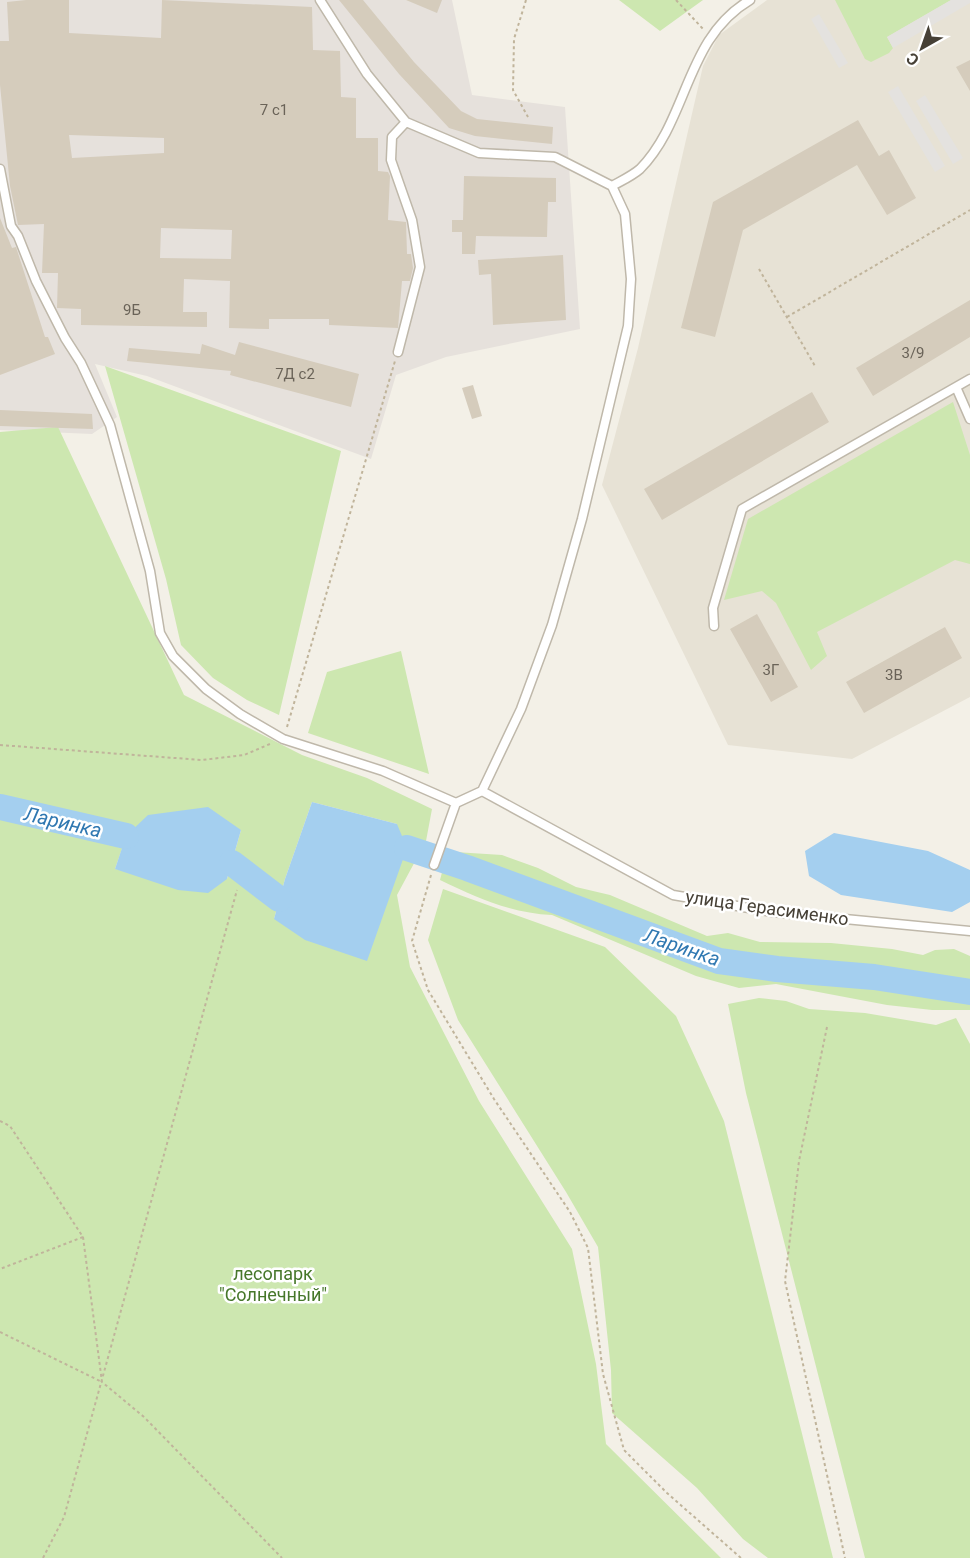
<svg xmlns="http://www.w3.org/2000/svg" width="970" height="1558" font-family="Roboto,sans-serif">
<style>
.residential{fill:#e7e2d5}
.industrial{fill:#e6e1dc}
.green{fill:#cde7b0;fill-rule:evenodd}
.parking{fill:#e4e2df}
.water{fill:#a4cfef}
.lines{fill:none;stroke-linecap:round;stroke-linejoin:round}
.river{stroke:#a4cfef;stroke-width:26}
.building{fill:#d5ccbc;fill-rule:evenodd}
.service-casing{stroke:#bfb8aa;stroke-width:11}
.path{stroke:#c0b49b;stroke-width:2;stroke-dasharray:3 3;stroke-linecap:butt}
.service{stroke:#fff;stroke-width:8}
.labels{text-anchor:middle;stroke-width:5;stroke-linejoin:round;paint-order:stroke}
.number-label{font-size:15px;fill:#6a6358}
.street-label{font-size:18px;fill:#464036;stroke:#fff}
.park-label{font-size:18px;fill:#46772a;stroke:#fff}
.water-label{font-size:20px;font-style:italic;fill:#3078b1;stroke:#fff}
</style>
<rect width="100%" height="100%" fill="#f3f0e7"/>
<path class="residential" d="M767 0H970V697L852 759 728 745 602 485 638 348 703 66 719 35Z"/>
<path class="industrial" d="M0 0H452L472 95 565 107 580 329 446 357 396 375 371 459 147 376 95 364 117 417 92 434 0 430Z"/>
<path class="green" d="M619 0H703L660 31Z
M835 0H951L887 37 893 48 889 53 871 62 865 59Z
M105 366 341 451 279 715 247 700 213 678 181 645 166 579Z
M953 402 970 455V564L955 560 817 632 827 656 811 670 776 603 762 591 724 600 748 519Z
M58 427 184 695 302 755 367 778 432 809 426 841 397 895 410 967 479 1101 572 1249 596 1364 606 1444 721 1558H0V432ZM312 802 397 824 274 919 285 879ZM241 830 227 879 115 869 126 837Z
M401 651 429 774 308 733 327 672Z
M455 852 502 855 538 868 576 887 610 895 707 936 728 933 760 942 831 943 892 949 923 955 935 950 954 949 970 956V1010H932L887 1005 776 984 739 988 696 976 552 915C511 913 477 898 440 880L446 857Z
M443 889 605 947 676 1016 724 1121 833 1558H768L743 1539 697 1488 612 1413 611 1370 598 1247 566 1192 458 1020 428 940Z
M759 998 786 1001 809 1009 865 1013 936 1025 956 1018 970 1044V1558H865L746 1093 728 1004Z"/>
<path class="parking" d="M951 0H970V3L893 48 887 37Z
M819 14 848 63 839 68 811 19Z
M898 86 945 166 935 172 888 92Z
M925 95 963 158 953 164 916 101Z"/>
<path class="water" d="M312 802 397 824 407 848 367 961 305 940 274 919 285 879Z
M208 807 241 830 227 879 208 893 178 890 115 869 126 836 148 815Z
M834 833 928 851 970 870V902L952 912 841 895 809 876 805 851Z"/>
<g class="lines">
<path class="river" d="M0 807 126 836
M407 848 467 868 719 961 777 969 874 977 970 992
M232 863 279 899"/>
</g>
<path class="building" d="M26 0H69V33L161 38 162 0 312 7 313 50 340 51 341 97 356 98V138H378V171L388 172 390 176 388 220 406 222 407 254H411L413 268 410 281H402L398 328 329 325V319H269V329L229 328 230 281 184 279 183 312H207V327L81 325V309L57 308 58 273H42L44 224 18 225 10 186 0 85V41H9L7 2ZM69 135 164 138V153L72 158ZM161 228 232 230 231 259 160 258Z
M339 0H363L414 62 461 111 477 119 553 127 552 144 475 136 449 128 399 74Z
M406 0H442L437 13Z
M970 60V91L956 67Z
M858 120 879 156 889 150 916 198 887 215 857 165 743 230 715 337 681 328 713 202Z
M464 176 556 178V202H548L547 237 476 236 475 254H462V232H452V220H463Z
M0 218 12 248 16 247 45 337H48L55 354 0 375Z
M563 255 566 320 493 325 491 274 479 275 478 260Z
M970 300V337L873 396 856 368Z
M239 342 359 374 351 407 230 375 231 371 127 361 129 348 200 354 202 344 235 355Z
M473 385 482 416 472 419 462 388Z
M812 392 829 422 662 520 644 489Z
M0 410 92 414 93 429 0 426Z
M757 614 798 687 771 702 730 629Z
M945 627 962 658 864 713 846 682Z"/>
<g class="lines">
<defs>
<path id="service" d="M320 0 367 74 406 122 479 153 555 157 612 186
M0 169 11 226 18 236 36 281 65 338 81 363 110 425 150 571 160 633 173 656 206 689 240 714 283 739 383 771 456 803 482 791 521 709 552 625 582 519 628 326 631 279 625 214 612 186
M612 186C621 181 632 176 640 169 689 119 685 38 750 0
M398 352 420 267 412 220 391 160 392 137 406 122
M956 387 970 419
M714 626 713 608 742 509 970 379
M482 791 673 895 772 912 970 931
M434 865 456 803"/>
</defs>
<use href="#service" class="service-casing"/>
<path class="path" d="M526 0 514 39 513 90 528 117
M676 0 704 30
M759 269 815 366
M787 317 970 210
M287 727 395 361
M0 745 202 760 244 755 270 744
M431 875 412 941 428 990 494 1099 570 1212 588 1248 603 1374 624 1450 667 1493 741 1558
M827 1027 799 1161 785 1281 845 1558
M0 1121 10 1126 83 1237 0 1269
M83 1237 102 1382 144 1417 282 1558
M0 1332 102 1382
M43 1558 64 1517 237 890"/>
<use href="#service" class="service"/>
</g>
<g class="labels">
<g class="number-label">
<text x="274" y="115">7 с1</text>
<text x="132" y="315">9Б</text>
<text x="913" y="358">3/9</text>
<text x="295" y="379">7Д с2</text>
<text x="771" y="675">3Г</text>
<text x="894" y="680">3В</text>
</g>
<g class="street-label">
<text transform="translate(767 908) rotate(8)" y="6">улица Герасименко</text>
</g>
<g class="park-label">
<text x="273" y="1280">лесопарк<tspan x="273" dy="21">"Солнечный"</tspan></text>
</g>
<g class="water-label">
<text transform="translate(63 822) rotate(13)" y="7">Ларинка</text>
<text transform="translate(682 947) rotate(19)" y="7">Ларинка</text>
</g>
</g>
<g transform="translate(922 48) rotate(220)" stroke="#ffffff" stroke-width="4.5" paint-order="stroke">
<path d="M0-4.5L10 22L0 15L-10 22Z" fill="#464036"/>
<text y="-9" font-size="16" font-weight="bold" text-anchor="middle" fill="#464036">С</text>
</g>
</svg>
